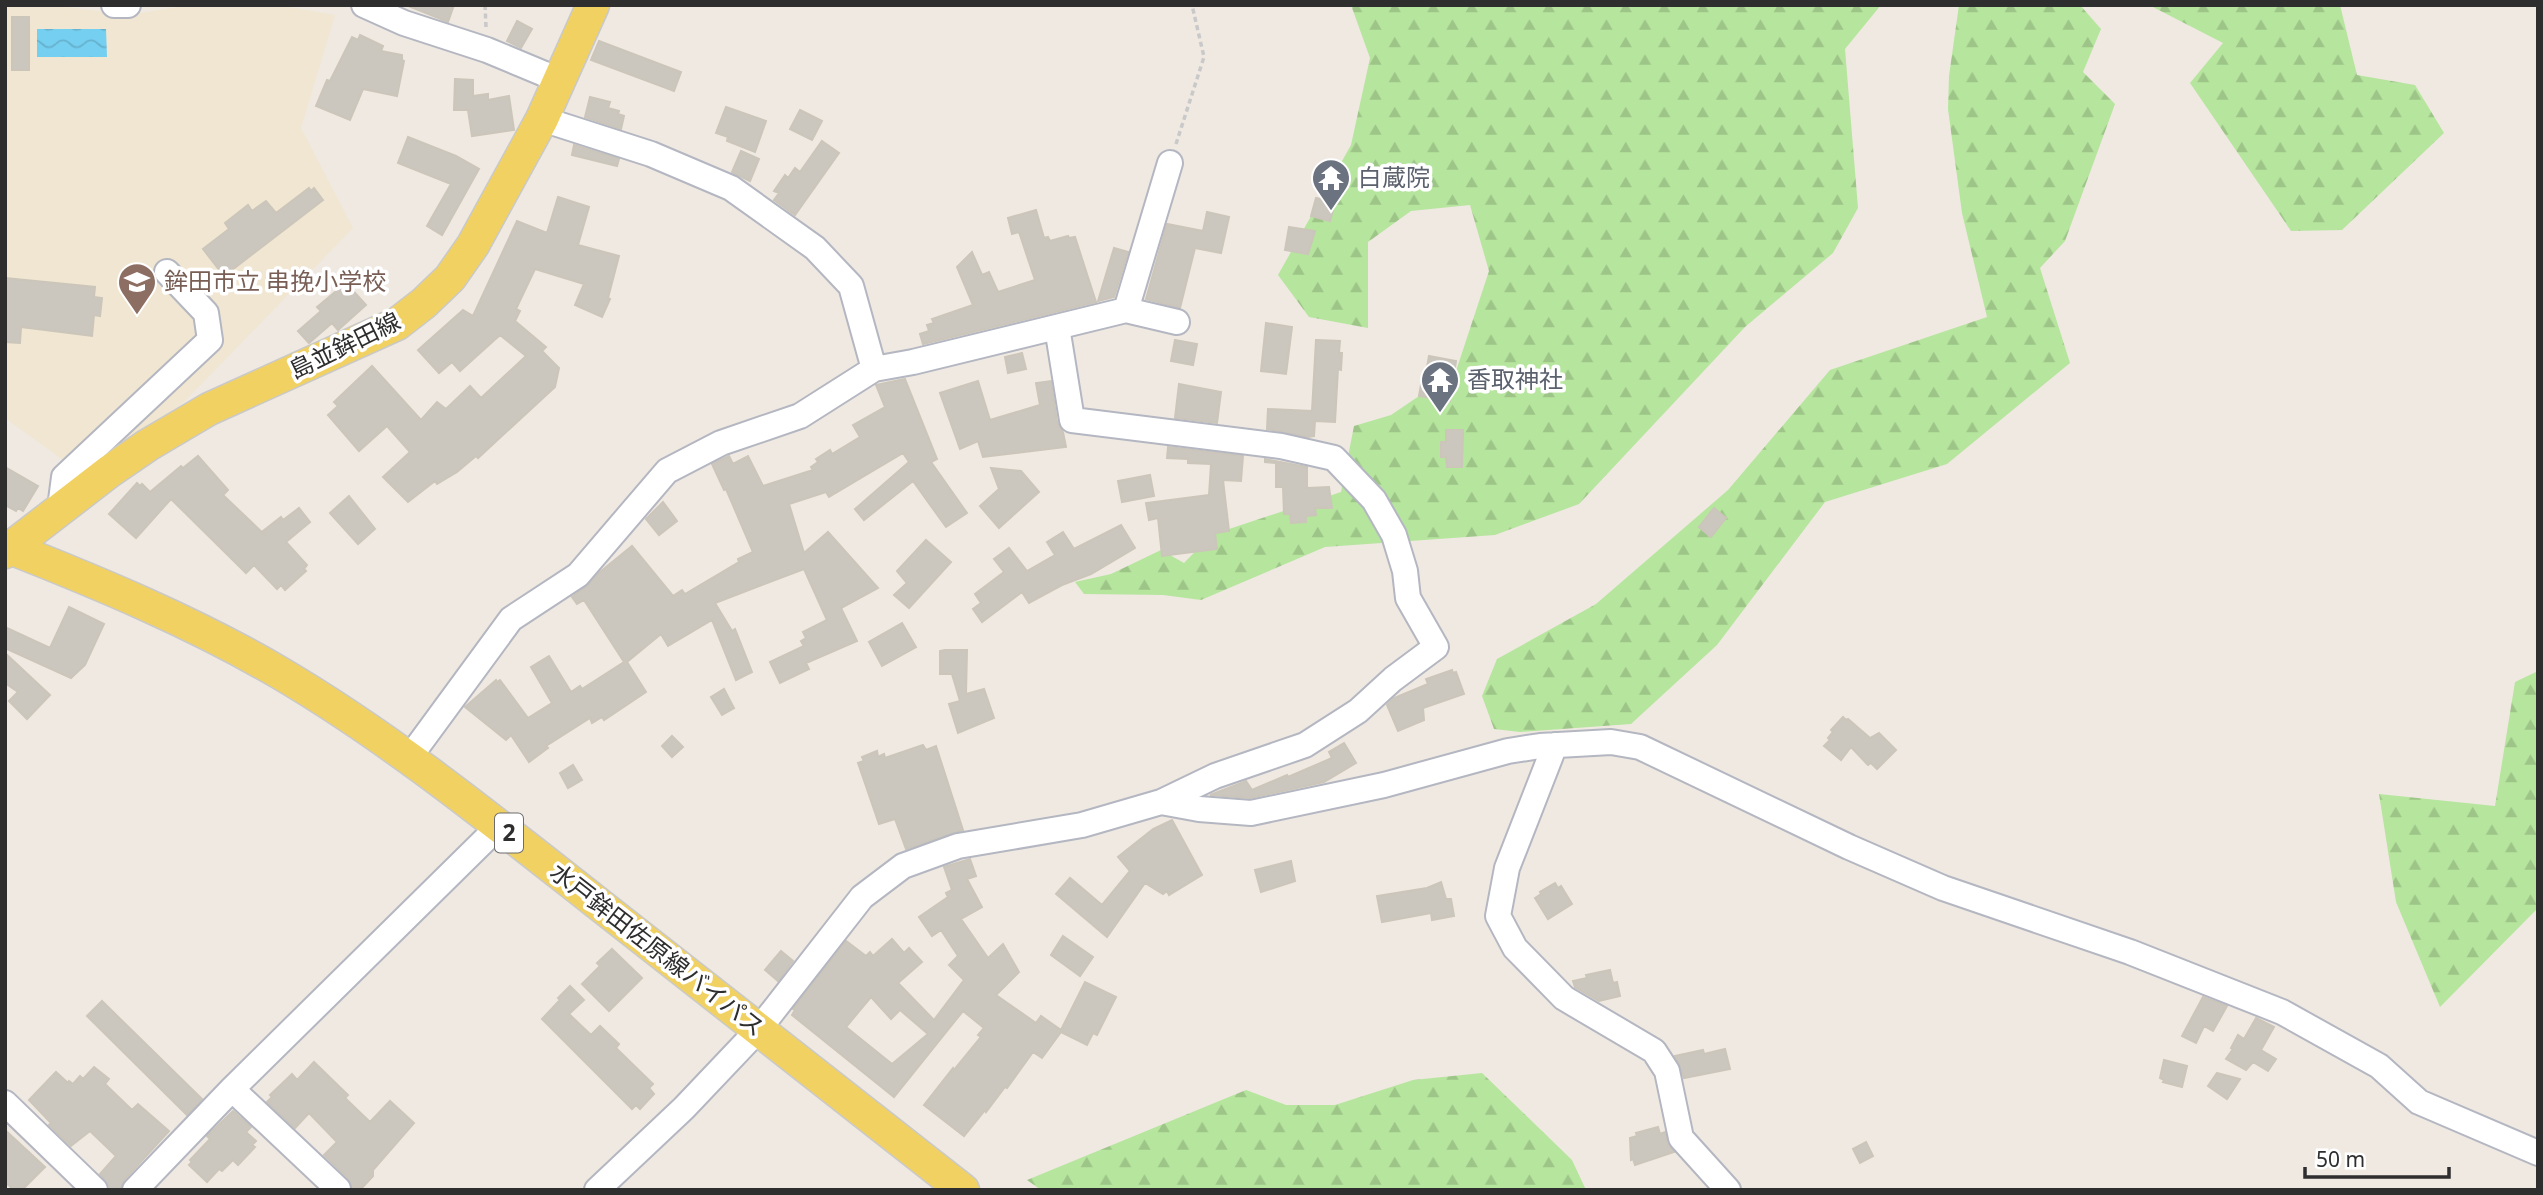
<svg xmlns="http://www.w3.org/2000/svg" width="2543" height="1195" font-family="'Noto Sans','Noto Sans JP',sans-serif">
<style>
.education{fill:#f0e6d1}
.forest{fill:url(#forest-firs)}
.water{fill:url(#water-waves)}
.building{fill:#cbc7bf;stroke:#cbc5ba;stroke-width:2;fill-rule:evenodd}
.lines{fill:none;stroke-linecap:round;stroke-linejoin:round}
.minor-casing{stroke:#b4b7c1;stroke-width:28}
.major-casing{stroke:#c9c9c9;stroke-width:35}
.path{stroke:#c9c9c9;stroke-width:3.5;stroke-dasharray:5 3.5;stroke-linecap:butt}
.minor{stroke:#fff;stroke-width:24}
.major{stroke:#f2d163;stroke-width:32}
.labels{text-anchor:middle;stroke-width:7;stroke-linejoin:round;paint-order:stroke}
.shield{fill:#fff;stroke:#6d6d6d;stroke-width:2}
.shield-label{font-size:23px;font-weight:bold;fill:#2e2e2e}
.worship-label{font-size:24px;fill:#5b616d;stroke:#fff;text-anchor:start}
.education-label{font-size:24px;fill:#785e54;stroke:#fff;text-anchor:start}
.street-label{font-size:24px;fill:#2e2e2e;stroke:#fff}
</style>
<defs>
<pattern id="forest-firs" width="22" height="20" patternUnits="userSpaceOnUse" patternTransform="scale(1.75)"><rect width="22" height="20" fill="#b6e59e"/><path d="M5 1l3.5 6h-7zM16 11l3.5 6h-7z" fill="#9dc588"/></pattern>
<pattern id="water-waves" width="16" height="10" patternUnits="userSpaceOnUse" patternTransform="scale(1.75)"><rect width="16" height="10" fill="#75cff0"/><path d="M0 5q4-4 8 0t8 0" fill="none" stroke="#66b2ce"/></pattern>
</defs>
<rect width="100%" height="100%" fill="#efe9e1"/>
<path class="education" d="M6 5H51L128 15 190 5H277L335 15 301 128 353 228 183 403 81 473 5 418Z"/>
<path class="forest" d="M1351 5H1881L1845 49 1858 208 1833 253 1745 327 1579 504 1495 535 1325 547 1201 600 1163 595 1084 594 1075 582 1111 574 1161 550 1184 563 1211 535 1341 492 1354 426 1391 415 1456 371 1489 271 1470 205 1411 211 1368 242V328L1309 317 1278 275 1351 145 1370 58Z
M1959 5H2080L2101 29 2083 72 2115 104 2065 241 2040 268 2070 363 1947 464 1825 502 1717 645 1631 724 1520 732 1494 729 1482 696 1497 659 1596 604 1728 490 1830 370 1987 317 1962 213 1948 109 1949 76Z
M2149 5H2340L2357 75 2415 85 2444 133 2342 230 2291 231 2190 83 2223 43Z
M2538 671V908L2440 1007 2396 902 2379 794 2495 806 2515 682Z
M1482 1073 1572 1160 1586 1190H1041L1027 1180 1246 1090 1286 1105H1335L1413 1080Z"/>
<path class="water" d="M37 29H106L107 57H37Z"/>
<path class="building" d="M406 5H454L448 22Z
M12 17H29V70H12Z
M517 21 532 29 521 48 507 41Z
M360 35 383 46 381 51 402 55V60L404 61 397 96 363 89 350 120 316 106 327 80 330 81 352 37 358 40Z
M599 41 681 72 674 91 591 60Z
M455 79 473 80V96L488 94V100L509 96 514 130 472 136 468 110H454Z
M590 97 610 102 608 108 619 111 618 114 624 116 621 129 585 117Z
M726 107 766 121 755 152 727 141 728 137 716 133Z
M800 110 822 121 812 140 790 129Z
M408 137 456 156 479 169 442 235 427 226 451 184 398 163Z
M822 141 839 153 795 215 774 200 779 193 774 191 785 175 788 178 795 168 800 172Z
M574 145 619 159 617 166 572 155Z
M741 151 759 159 750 181 732 172Z
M309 188 311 191 314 188 323 200 224 276 203 249 229 229 225 223 248 205 252 211 266 201 276 213Z
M558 197 589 207 578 245 619 256 608 298 610 299 602 317 575 305 584 284 535 269 516 309 520 311 515 321 546 347 542 351 559 368 555 387 478 458 476 456 457 472 437 484 435 481 408 502 383 477 410 452 387 426 359 451 328 415 338 406 334 402 372 366 421 420 437 402 446 409 470 386 481 398 526 356 500 335 460 371 452 362 439 373 418 350 463 310 473 316 517 221 547 233Z
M1316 198 1335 202 1330 221 1311 216Z
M1036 210 1044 238 1048 237 1050 241 1068 236 1069 238 1075 237 1096 302 923 344 920 334 929 331 927 325 934 323 932 319 973 305 957 267 972 252 982 275 989 272 998 292 1035 280 1019 232 1012 234 1008 218Z
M1207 212 1229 217 1221 253 1195 248 1180 308 1146 299 1167 224 1203 231Z
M1289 227 1315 231 1308 254 1285 250Z
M1114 248 1128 252 1114 297 1098 301Z
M5 278 95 287 94 297 102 298 100 316 94 315 92 336 21 327 20 343 5 342Z
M346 283 366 305 338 330 332 323 309 343 298 331 321 311 317 307Z
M1266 323 1292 327 1286 374 1261 371Z
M1175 340 1197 344 1193 365 1171 361Z
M1316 340 1340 341 1339 353H1342L1341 370 1338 369 1335 422 1315 421 1314 436 1307 437 1267 429 1268 409 1312 411Z
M1022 353 1026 369 1008 373 1005 357Z
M1429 356 1456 361 1450 401 1419 396 1422 379H1425Z
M905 379 937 459 931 462 967 513 946 527 913 481 864 520 855 509 909 462 903 453 829 497 826 492 789 504 804 553 828 532 878 588 841 608 857 641 806 663 809 669 780 683 770 662 804 646 801 641 806 638 803 632 827 620 804 569 715 603 732 631 735 629 752 672 736 680 712 620 668 646 661 634 627 662 646 692 604 720 602 717 592 723 590 718 546 746 548 748 529 762 511 735 506 740 465 707 496 680 497 682 500 680 528 718 552 703 531 667 549 656 571 692 580 686 582 689 624 662 584 600 577 604 572 597 586 587 600 572 632 546 673 596 682 590 685 594 739 562 738 559 753 552 726 489 724 490 712 464 729 456 733 464 748 456 763 486 813 470 811 467 818 462 816 459 830 450 832 454 860 437 853 425 885 407 876 385Z
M978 381 990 420 1040 405 1036 383 1051 381 1057 422 1063 432 1066 447 983 457 978 441 960 449 940 393Z
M1179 384 1221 392 1217 423 1175 418Z
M1446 430H1463L1462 467H1447L1446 457H1441V442H1446Z
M1168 447 1243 456 1241 481 1223 480 1229 531 1215 533 1217 549 1162 556 1158 518 1149 520 1146 503 1209 495 1211 464 1188 463V459L1167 458Z
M198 456 228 490 223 495 266 536 263 531 281 517 283 520 299 508 310 522 286 542 307 565 304 569 306 571 285 590 281 585 277 589 254 565 246 573 171 499 136 538 109 514 137 483 140 486 142 484 150 492 181 466 183 468Z
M1265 459 1307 467V488L1329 487 1332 508H1315L1316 515 1306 516V522L1291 523 1290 514H1284L1283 487H1276V463L1265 462Z
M5 467 38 486 23 511 18 508 16 511 5 505Z
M991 468 1021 471 1039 492 999 528 980 506 999 489Z
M1150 475 1154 496 1122 502 1118 481Z
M349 496 375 529 358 544 330 513Z
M663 502 677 521 659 535 646 519Z
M1714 508 1726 518 1711 537 1699 527Z
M1121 525 1135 548 1091 574 1062 585 1029 603 1022 592 982 622 973 609 981 603 975 594 1004 572 994 559 1009 548 1027 571 1055 555 1047 542 1063 532 1074 549Z
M926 540 951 562 909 608 894 595 907 583 897 571Z
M69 607 104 624 85 665 71 678 5 648V627L50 648Z
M902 623 916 647 882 666 869 642Z
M945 650H967L966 694 984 689 994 718 958 733 949 704 960 701 952 674H940V651Z
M5 653 50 695 27 719 9 701 18 692 5 683Z
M1452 670 1453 673 1456 672 1464 694 1423 708 1424 720 1398 731 1387 705 1394 698 1428 684 1426 679Z
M724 689 734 708 722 715 711 697Z
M1843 717 1846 720 1848 719 1870 738 1879 733 1896 750 1877 769 1871 763 1868 765 1851 747 1841 760 1824 746 1830 740 1828 738 1833 732 1831 730Z
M672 736 683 747 672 757 662 746Z
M1344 743 1356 763 1324 782 1250 798 1210 795 1244 782 1246 781 1252 790 1287 775 1288 777 1332 758 1329 752Z
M923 745 926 750 936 746 963 830 906 849 895 819 879 824 858 763 864 761 862 757 877 751 878 757 884 754 885 758Z
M573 765 582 780 568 788 560 773Z
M1172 820 1202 875 1169 895 1167 891 1163 894 1145 883 1107 937 1056 894 1070 878 1102 905 1130 871 1118 857 1153 829Z
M970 859 976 876 967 879 982 907 961 919 988 958 1003 944 1019 972 996 995 1036 1023 1041 1016 1061 1030 1085 982 1116 997 1097 1035 1093 1033 1087 1045 1061 1032 1042 1058 1033 1052 1007 1088 1005 1087 986 1112 985 1110 964 1136 924 1105 953 1068 954 1070 981 1037 978 1035 984 1028 963 1011 894 1097 792 1015 795 1010 793 1009 846 941 866 956 870 952 873 956 892 939 904 953 909 948 922 962 898 983 934 1020 964 980 949 965 958 956 941 930 932 936 919 917 948 897 946 893 952 890 944 867ZM871 997 891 1019 900 1010 928 1034 892 1064 846 1027Z
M1291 861 1295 881 1261 892 1255 870Z
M1441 882 1446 899H1451L1454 916 1432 920 1431 913 1382 922 1377 896 1427 888Z
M1555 883 1558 888 1561 886 1572 904 1548 919 1535 898 1541 894 1540 892Z
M1063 936 1093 957 1080 976 1051 955Z
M612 949 642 978 609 1011 582 984 600 966 597 963Z
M781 951 793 961 778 981 765 970Z
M1610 970 1613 983 1617 982 1620 996 1599 1001 1575 987 1573 981 1587 978 1586 975Z
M570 986 584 1000 569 1014 591 1035 600 1026 619 1044 616 1048 653 1084 649 1088 654 1094 640 1109 636 1105 632 1109 542 1019 560 1000 558 998Z
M2203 997 2227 1006 2213 1031 2204 1026 2196 1043 2182 1036Z
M102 1001 202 1099 187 1115 87 1016Z
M2256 1018 2274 1027 2261 1050 2276 1059 2268 1071 2253 1062 2246 1070 2226 1059 2233 1049 2231 1048 2238 1035 2244 1039Z
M1725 1049 1730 1069 1684 1078 1675 1056 1703 1050 1704 1054Z
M2164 1060 2187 1066 2182 1087 2163 1082 2164 1080 2160 1078Z
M314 1062 348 1095 345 1098 370 1122 390 1101 414 1123 373 1170V1176L360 1190H352L348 1178 324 1155 337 1142 309 1113 295 1128 267 1102 272 1097 270 1095 292 1074 297 1080Z
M94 1067 109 1079 105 1084 132 1110 138 1104 169 1131 124 1180 121 1190H112L100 1174 116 1156 90 1131 71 1146 49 1125 51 1123 29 1100 56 1072 68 1083 69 1081 73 1084 80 1076 83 1079Z
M2217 1073 2240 1079 2227 1099 2208 1086Z
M233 1111 251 1127 246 1132 256 1141 252 1145 255 1147 238 1165 233 1160 222 1171 219 1169 207 1182 189 1165 192 1162 190 1160 210 1139 207 1136Z
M1658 1127 1660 1134 1665 1132 1667 1142 1674 1152 1635 1165 1633 1159 1631 1160 1630 1138 1637 1136 1636 1133Z
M5 1130 45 1167 22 1190H14L5 1182Z
M1866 1142 1873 1156 1860 1163 1853 1149Z"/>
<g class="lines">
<defs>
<path id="minor" d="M114 5H128
M364 5 404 23 487 50 559 80
M542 119 651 154 731 188 815 248 851 286 874 369
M1126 310 1170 163
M60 508 64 477 210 340 206 313 167 272
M1555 745 1507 868 1498 916 1515 948 1564 998 1654 1051 1667 1071 1681 1138 1728 1190
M409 758 511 619 578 575 667 471 721 443 800 416 874 369 913 362 1126 310 1177 322
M1161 802 1199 809 1251 813 1384 785 1508 751 1540 746 1611 742 1640 747 1849 847 1943 888 2130 952 2282 1012 2379 1066 2419 1102 2538 1153
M232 1089 338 1189
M5 1103 95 1190
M135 1190 232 1089 499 826
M597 1190 684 1108 759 1029 862 897 903 866 958 846 1082 825 1161 802 1215 776 1305 745 1358 711 1393 679 1436 647 1408 598 1405 571 1394 535 1374 500 1334 458 1281 446 1072 420 1057 327"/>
<path id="major" d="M5 546C99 583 193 622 280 673 392 739 494 822 596 902 719 998 841 1094 963 1190
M5 552 110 471 148 445 209 409 397 324 424 303 450 278 473 245 542 119 593 5"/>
</defs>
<use href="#minor" class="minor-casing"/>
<use href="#major" class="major-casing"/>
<path class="path" d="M485 5 486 27
M1176 144 1204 57 1192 5"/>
<use href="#minor" class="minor"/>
<use href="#major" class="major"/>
</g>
<defs>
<symbol id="temple-pin" viewBox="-11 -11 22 30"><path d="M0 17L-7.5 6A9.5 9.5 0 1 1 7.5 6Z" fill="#6b7280" stroke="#fff"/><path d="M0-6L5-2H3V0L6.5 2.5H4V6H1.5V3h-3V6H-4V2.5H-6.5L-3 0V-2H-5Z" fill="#fff"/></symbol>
<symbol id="school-pin" viewBox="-11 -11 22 30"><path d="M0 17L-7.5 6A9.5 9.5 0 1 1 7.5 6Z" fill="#8d6e63" stroke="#fff"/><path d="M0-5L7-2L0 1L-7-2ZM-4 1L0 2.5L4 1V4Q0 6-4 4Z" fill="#fff"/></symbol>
</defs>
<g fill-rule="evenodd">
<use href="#temple-pin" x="1309" y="156" width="44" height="60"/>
<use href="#school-pin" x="115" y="260" width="44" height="60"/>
<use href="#temple-pin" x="1418" y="358" width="44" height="60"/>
</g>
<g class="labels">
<rect class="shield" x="495" y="813.5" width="28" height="39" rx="5"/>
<g class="shield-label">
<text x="509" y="841">2</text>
</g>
<g class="worship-label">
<text x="1358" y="186">白蔵院</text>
<text x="1467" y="388">香取神社</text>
</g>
<g class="education-label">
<text x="164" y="290">鉾田市立 串挽小学校</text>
</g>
<g class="street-label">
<text transform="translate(345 346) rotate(-26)" y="8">島並鉾田線</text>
<text transform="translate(657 950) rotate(38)" y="8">水戸鉾田佐原線バイパス</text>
</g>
</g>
<rect width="2543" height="1195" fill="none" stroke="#2e2e2e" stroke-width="14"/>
<path d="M2305 1167v10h144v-10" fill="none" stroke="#2e2e2e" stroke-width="3.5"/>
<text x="2316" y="1167" font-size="21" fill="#2e2e2e" stroke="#ffffff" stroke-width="5" paint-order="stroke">50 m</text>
</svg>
